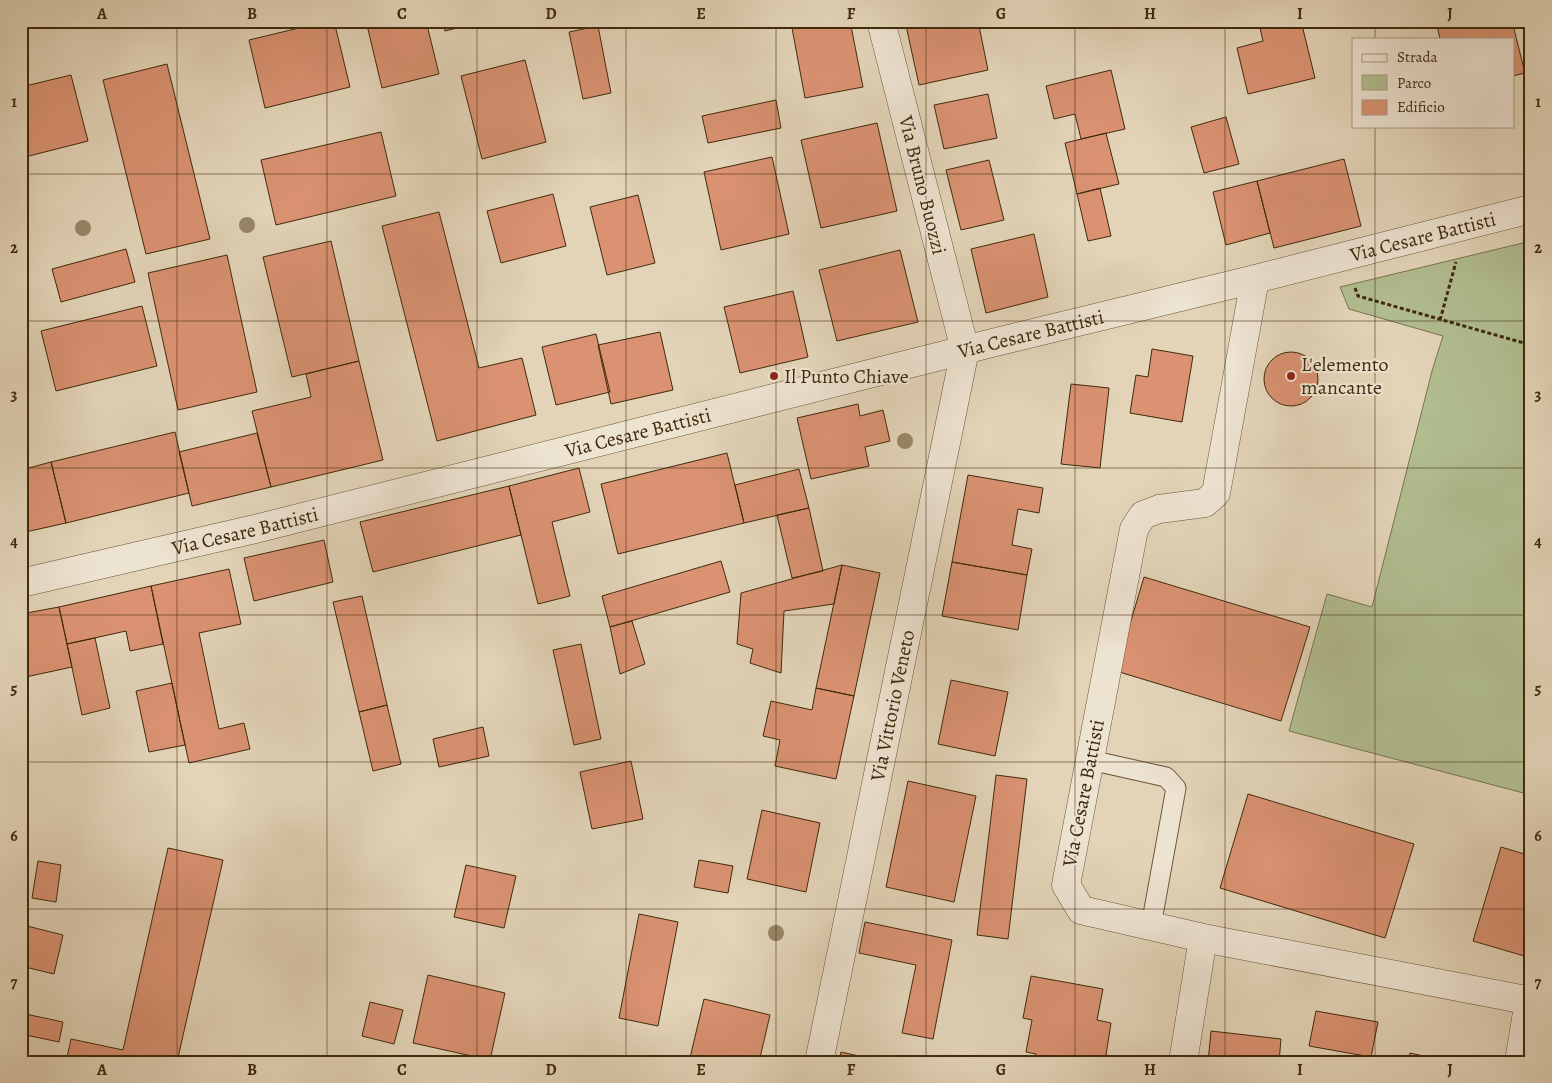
<svg xmlns="http://www.w3.org/2000/svg" width="1552" height="1083" font-family="Alegreya,serif">
<style>
.green{fill:#b1bd90;stroke:#78744e}
.building{fill:#da9272;stroke:#402a0c}
.lines{fill:none;stroke-linecap:round;stroke-linejoin:round}
.service-casing{stroke:#695437;stroke-width:21}
.minor-casing{stroke:#695437;stroke-width:29}
.path{stroke:#402a0c;stroke-width:3;stroke-dasharray:4 2.5;stroke-linecap:butt}
.service{stroke:#ede3d1;stroke-width:19}
.minor{stroke:#ede3d1;stroke-width:28}
.tree{fill:#968668}
.grid{fill:none;stroke:#402a0c;stroke-width:1;stroke-opacity:0.55}
.poi-dot{fill:#8f2418;stroke:#ede3d1;stroke-width:2}
.labels{text-anchor:middle;stroke-width:4;stroke-linejoin:round;paint-order:stroke}
.street-label{font-size:20px;fill:#402a0c;stroke:#ede3d1}
.poi-label{font-size:20px;fill:#402a0c;stroke:#ede3d1;text-anchor:start}
.neatline{fill:none;stroke:#402a0c;stroke-width:2}
.grid-label{font-size:16px;text-anchor:middle;font-weight:bold;fill:#402a0c}
</style>
<rect width="100%" height="100%" fill="#e3d4b8"/>
<filter id="stains"><feTurbulence type="fractalNoise" baseFrequency=".004" numOctaves="4"/><feColorMatrix values="0 0 0 0 .2 0 0 0 0 .09 0 0 0 0 .02 0 0 0 .5 -.17"/></filter>
<radialGradient id="worn" r=".72"><stop offset=".6" stop-color="#630" stop-opacity="0"/><stop offset="1" stop-color="#630" stop-opacity=".3"/></radialGradient>
<path class="green" d="M1531 241V795L1289 731 1327 594 1372 607 1432 371 1443 336 1349 309 1340 287Z"/>
<path class="building" d="M328 21H334L350 87 265 108 249 40Z
M366 21H426L439 74 382 88Z
M443 21H486L445 31Z
M831 21H850L863 87 805 98 792 28Z
M905 21H978L988 70 919 85Z
M1287 21H1301L1315 78 1248 94 1237 48 1263 41 1260 28Z
M1436 21H1512L1525 73 1513 76V39H1440Z
M598 26 611 93 583 99 569 32Z
M525 60 546 142 482 159 461 76Z
M167 64 210 239 146 254 103 80Z
M1111 70 1125 129 1081 139 1075 114 1054 119 1046 86Z
M71 75 88 141 21 158V87Z
M988 94 997 138 944 149 934 105Z
M776 100 781 128 708 143 702 116Z
M1226 117 1239 164 1204 173 1191 127Z
M877 123 897 211 821 228 801 140Z
M381 132 396 196 276 225 261 160Z
M1106 133 1119 184 1077 194 1065 143Z
M772 157 789 234 721 250 704 172Z
M1344 159 1361 226 1274 248 1257 181Z
M989 160 1004 220 961 230 946 170Z
M1257 181 1270 233 1226 245 1213 192Z
M1100 188 1111 236 1088 241 1077 194Z
M553 194 566 246 501 263 487 211Z
M638 195 655 263 607 275 590 207Z
M439 212 479 368 522 358 536 415 437 441 382 226Z
M1034 234 1048 297 986 313 971 249Z
M331 241 359 361 292 377 263 257Z
M126 249 135 282 61 302 52 269Z
M900 250 918 322 837 341 819 270Z
M227 255 257 392 178 410 148 273Z
M793 291 808 357 740 373 724 307Z
M142 306 157 366 56 391 41 331Z
M660 332 673 390 611 404 598 345Z
M596 334 610 392 556 405 542 347Z
M1152 349 1193 356 1182 422 1130 413 1136 375 1148 377Z
M1264 379a27 27 0 1 1 54 0a27 27 0 1 1-54 0Z
M359 361 383 460 271 487 252 411 311 397 306 374Z
M1071 384 1109 388 1100 468 1061 464Z
M858 404 860 416 883 410 890 441 865 447 869 466 811 479 797 418Z
M175 432 189 493 66 523 51 462Z
M257 433 271 487 192 506 179 452Z
M727 453 744 523 618 554 601 484Z
M51 462 66 523 21 533V470Z
M579 468 590 512 552 522 570 596 538 604 509 486Z
M799 469 809 508 744 523 735 485Z
M968 475 1043 488 1039 513 1018 509 1012 545 1032 549 1027 575 952 562Z
M509 486 521 535 373 572 360 522Z
M809 508 823 571 792 578 777 515Z
M324 540 333 582 254 601 244 558Z
M721 561 730 592 610 627 602 596Z
M952 562 1027 575 1018 630 942 616Z
M842 565 834 604 784 611 781 673 750 663 753 649 737 644 741 593Z
M842 565 880 573 854 696 816 688Z
M229 569 241 624 199 633 219 729 244 723 250 749 189 763 151 586Z
M1144 577 1310 627 1281 721 1116 671Z
M151 586 163 644 130 651 126 631 67 644 59 607Z
M362 596 387 705 359 712 333 602Z
M59 607 72 667 21 678V614Z
M632 621 645 664 620 674 610 627Z
M95 638 110 708 82 715 67 644Z
M581 644 601 739 574 745 553 650Z
M951 680 1008 692 995 756 938 744Z
M172 683 185 745 149 752 136 691Z
M816 688 854 696 836 779 775 766 780 740 763 736 771 701 812 710Z
M387 705 401 764 373 771 359 712Z
M483 727 489 756 439 767 433 739Z
M631 761 643 819 592 829 580 772Z
M996 775 1027 779 1008 939 977 935Z
M908 781 976 796 954 902 886 887Z
M1248 794 1414 844 1385 938 1220 888Z
M762 810 820 823 806 892 747 879Z
M1501 847 1531 856V958L1473 941Z
M168 848 223 860 177 1062H66L71 1039 123 1050Z
M699 860 733 866 728 893 694 887Z
M38 861 61 865 56 902 32 898Z
M466 865 516 876 504 928 454 917Z
M639 914 678 922 658 1026 619 1018Z
M865 922 952 940 933 1039 902 1033 916 965 859 953Z
M27 926 63 935 54 974 21 966V948Z
M428 975 505 993 490 1060 413 1043Z
M1031 976 1103 989 1097 1020 1111 1023 1106 1055 1114 1057 1113 1062H1035L1036 1054 1026 1052 1032 1020 1023 1018Z
M704 999 770 1015 759 1062H689Z
M370 1002 403 1010 394 1044 362 1036Z
M1316 1011 1378 1022 1371 1057 1309 1046Z
M21 1013 63 1022 59 1042 21 1034Z
M1211 1031 1281 1039 1279 1062H1208Z
M841 1052 886 1062H839Z
M1410 1053 1450 1062H1408Z"/>
<g class="lines">
<defs>
<path id="service" d="M1090 760 1166 777 1176 788 1151 926"/>
<g id="minor">
<path d="M1255 279 1216 493 1205 503 1159 509 1143 515 1134 529 1066 885 1081 910 1203 938 1531 1001"/>
<path id="s1" d="M21 583 255 529 988 344 1255 279 1531 209"/>
<path id="s2" d="M819 1062 965 350 881 21"/>
<path d="M1183 1062 1203 938"/>
<path d="M1519 1062 1529 1000"/>
</g>
</defs>
<use href="#service" class="service-casing"/>
<use href="#minor" class="minor-casing"/>
<path class="path" d="M1355 288 1358 296 1531 345
M1440 320 1456 262"/>
<use href="#service" class="service"/>
<use href="#minor" class="minor"/>
</g>
<g class="tree">
<circle cx="247" cy="225" r="8"/>
<circle cx="83" cy="228" r="8"/>
<circle cx="905" cy="441" r="8"/>
<circle cx="776" cy="933" r="8"/>
</g>
<path class="grid" d="M177 21V1062M327 21V1062M477 21V1062M626 21V1062M776 21V1062M926 21V1062M1075 21V1062M1225 21V1062M1375 21V39M1375 126V1062M21 174H1531M21 321H1531M21 468H1531M21 615H1531M21 762H1531M21 909H1531"/>
<g class="poi-dot">
<circle cx="774" cy="376" r="5"/>
<circle cx="1291" cy="376" r="5"/>
</g>
<g class="labels">
<g class="street-label">
<text transform="translate(923 185) rotate(76)" y="7">Via Bruno Buozzi</text>
<text dy="7" stroke="none"><textPath href="#s1" startOffset="1444">Via Cesare Battisti</textPath></text>
<text dy="7" stroke="none"><textPath href="#s1" startOffset="1040">Via Cesare Battisti</textPath></text>
<text dy="7" stroke="none"><textPath href="#s1" startOffset="635">Via Cesare Battisti</textPath></text>
<text dy="7" stroke="none"><textPath href="#s1" startOffset="230">Via Cesare Battisti</textPath></text>
<text dy="7" stroke="none"><textPath href="#s2" startOffset="364">Via Vittorio Veneto</textPath></text>
<text transform="translate(1083 793) rotate(-79)" y="7">Via Cesare Battisti</text>
</g>
<g class="poi-label">
<text x="1301" y="371">L'elemento<tspan x="1301" dy="23">mancante</tspan></text>
<text x="784" y="383">Il Punto Chiave</text>
</g>
</g>
<rect width="1552" height="1083" fill="none" stroke="#e3d4b8" stroke-width="55"/>
<rect x="1352" y="38" width="162" height="90" fill="#ede3d1" stroke="#a89982"/>
<rect x="1362" y="54" width="25" height="8" fill="#ede3d1" stroke="#a89982"/>
<text x="1397" y="62" font-size="15" fill="#402a0c">Strada</text>
<rect x="1362" y="75" width="25" height="15" fill="#b1bd90" stroke="#a89982"/>
<text x="1397" y="88" font-size="15" fill="#402a0c">Parco</text>
<rect x="1362" y="100" width="25" height="15" fill="#da9272" stroke="#a89982"/>
<text x="1397" y="112" font-size="15" fill="#402a0c">Edificio</text>
<rect x="28" y="28" width="1496" height="1028" class="neatline"/>
<g class="grid-label">
<text x="102" y="19">A</text>
<text x="252" y="19">B</text>
<text x="402" y="19">C</text>
<text x="551" y="19">D</text>
<text x="701" y="19">E</text>
<text x="851" y="19">F</text>
<text x="1001" y="19">G</text>
<text x="1150" y="19">H</text>
<text x="1300" y="19">I</text>
<text x="1450" y="19">J</text>
<text x="14" y="107">1</text>
<text x="1538" y="107">1</text>
<text x="14" y="253">2</text>
<text x="1538" y="253">2</text>
<text x="14" y="400">3</text>
<text x="1538" y="400">3</text>
<text x="14" y="547">4</text>
<text x="1538" y="547">4</text>
<text x="14" y="694">5</text>
<text x="1538" y="694">5</text>
<text x="14" y="841">6</text>
<text x="1538" y="841">6</text>
<text x="14" y="988">7</text>
<text x="1538" y="988">7</text>
<text x="102" y="1075">A</text>
<text x="252" y="1075">B</text>
<text x="402" y="1075">C</text>
<text x="551" y="1075">D</text>
<text x="701" y="1075">E</text>
<text x="851" y="1075">F</text>
<text x="1001" y="1075">G</text>
<text x="1150" y="1075">H</text>
<text x="1300" y="1075">I</text>
<text x="1450" y="1075">J</text>
</g>
<rect width="100%" height="100%" filter="url(#stains)"/>
<rect width="100%" height="100%" fill="url(#worn)"/>
</svg>
